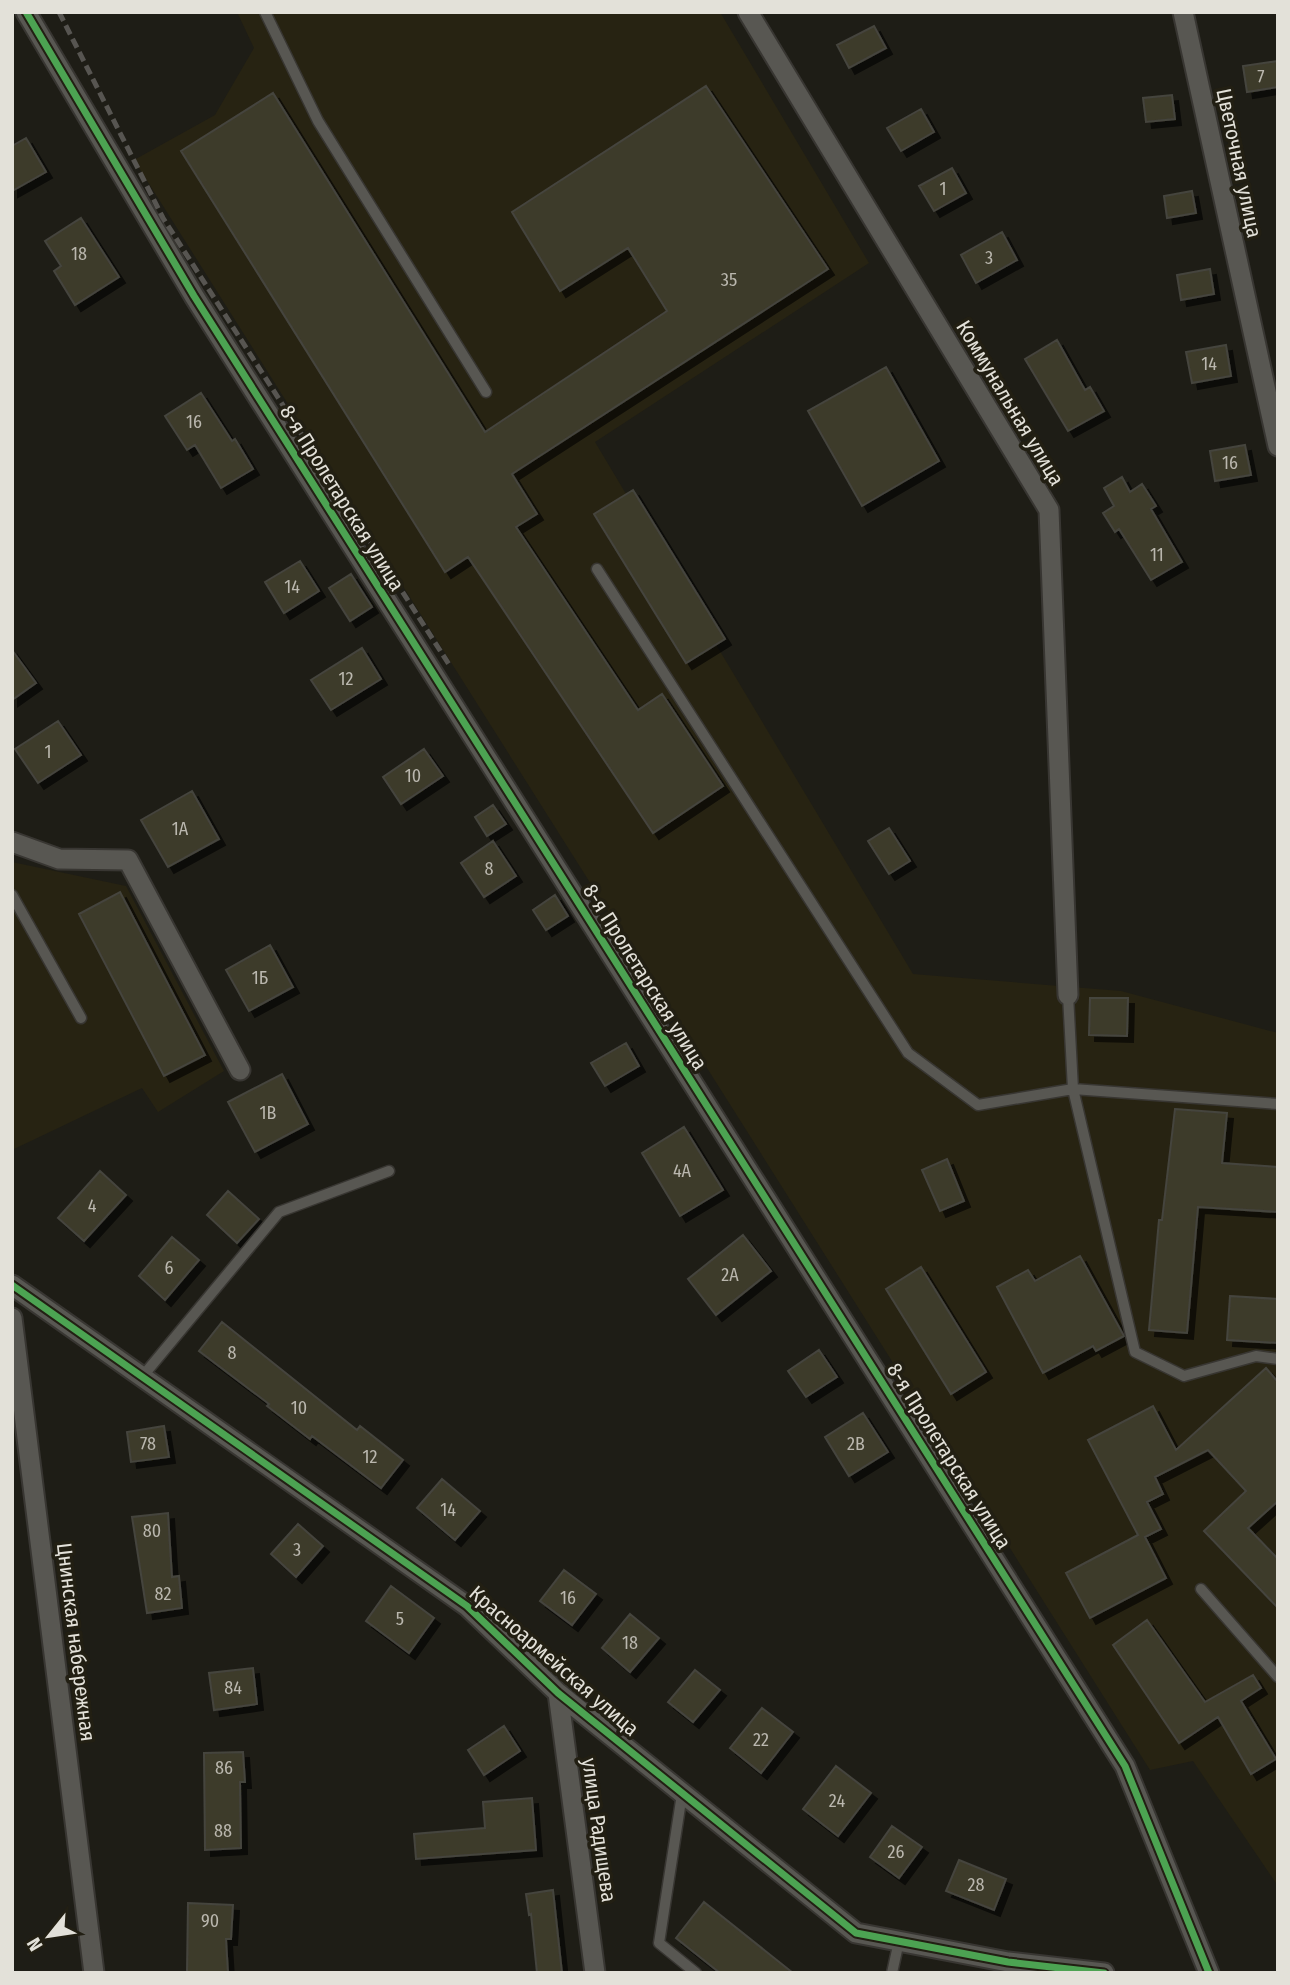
<svg xmlns="http://www.w3.org/2000/svg" width="1290" height="1985" font-family="'Fira Sans Condensed',sans-serif">
<style>
.built{fill:#272312}
.building{fill:#3d3a2c;stroke:#45443e;stroke-width:2;filter:url(#shadow)}
.lines{fill:none;stroke-linecap:round;stroke-linejoin:round}
.service-casing{stroke:#383632;stroke-width:13}
.minor-casing{stroke:#383632;stroke-width:23}
.service{stroke:#585752;stroke-width:10}
.minor{stroke:#585752;stroke-width:19}
.rail{stroke:#575551;stroke-width:5;stroke-dasharray:10 5;stroke-linecap:butt}
.cycleway-casing{stroke:#221f13;stroke-width:11}
.cycleway{stroke:#4ca352;stroke-width:7}
.labels{text-anchor:middle;stroke-width:7;stroke-linejoin:round;paint-order:stroke}
.number-label{font-size:18px;fill:#bab7ae}
.street-label{font-size:21px;fill:#e3e1d9;stroke:#221f13}
</style>
<defs>
<filter id="shadow"><feDropShadow dx="6" dy="6" stdDeviation="0" flood-color="#0009"/></filter>
</defs>
<rect width="100%" height="100%" fill="#1e1d16"/>
<path class="built" d="M237 12H720L869 263 595 442 913 974 1121 991 1278 1033V1886L1193 1761 1150 1770 134 160 215 115 254 48Z
M12 862 126 886 224 1071 158 1112 142 1088 12 1150Z"/>
<path class="building" d="M874 26 886 48 849 68 837 45Z
M1278 61V87L1247 92 1243 66Z
M706 86 828 269 512 474 537 514 516 527 638 710 662 694 723 786 653 833 468 557 445 572 181 151 273 93 485 432 667 311 628 248 560 291 512 212Z
M1172 95 1175 119 1146 122 1143 98Z
M921 109 934 132 901 151 887 128Z
M26 138 46 172 12 191V146Z
M952 168 966 193 934 211 919 186Z
M1192 191 1196 213 1167 218 1164 196Z
M81 218 119 277 75 305 54 271 61 266 45 241Z
M1002 232 1017 260 976 283 961 255Z
M1210 269 1214 294 1181 300 1177 275Z
M1057 340 1085 390 1090 387 1104 411 1068 431 1025 359Z
M1226 345 1231 376 1192 383 1186 352Z
M886 367 939 461 862 506 808 411Z
M201 393 232 441 235 439 253 469 221 488 195 445 187 450 165 416Z
M1245 445 1251 475 1215 481 1210 451Z
M1122 477 1130 492 1142 484 1156 506 1151 509 1182 562 1151 580 1119 529 1115 532 1103 513 1114 506 1104 488Z
M633 490 725 639 686 663 594 514Z
M300 561 319 591 284 613 265 582Z
M351 574 372 607 350 621 329 588Z
M362 648 381 679 331 710 311 680Z
M12 650 36 683 12 700Z
M58 721 81 755 38 783 15 749Z
M424 749 443 776 401 804 383 777Z
M192 791 219 839 168 867 141 820Z
M493 805 506 824 487 836 475 817Z
M889 828 910 861 889 874 868 841Z
M493 841 516 876 484 897 461 863Z
M120 892 205 1055 164 1076 79 914Z
M555 895 568 916 546 930 533 910Z
M270 945 293 987 249 1011 226 970Z
M1090 998H1128L1127 1036 1089 1035Z
M626 1043 639 1066 605 1086 591 1063Z
M282 1074 308 1124 255 1152 228 1102Z
M1175 1109 1227 1113 1222 1163 1278 1167V1212L1198 1207 1187 1333 1149 1330 1159 1220H1162Z
M684 1127 723 1190 680 1216 642 1153Z
M947 1159 964 1201 940 1211 922 1170Z
M100 1171 126 1195 84 1241 58 1218Z
M228 1191 259 1219 237 1243 207 1215Z
M743 1235 771 1271 716 1315 688 1279Z
M172 1237 199 1260 165 1300 139 1276Z
M1080 1256 1124 1336 1096 1351 1093 1346 1043 1373 997 1287 1028 1270 1035 1281Z
M921 1267 986 1372 951 1394 886 1289Z
M1230 1296 1278 1299V1343L1227 1340Z
M222 1322 357 1430 360 1426 403 1460 381 1488 312 1436 310 1439 267 1406 269 1404 199 1351Z
M819 1350 837 1377 806 1397 788 1371Z
M1266 1368 1278 1382V1501L1248 1528 1278 1559V1608L1204 1531 1246 1491 1208 1450 1155 1477 1163 1494 1147 1502 1161 1529 1145 1537 1166 1578 1090 1618 1066 1573 1138 1535 1088 1440 1153 1406 1176 1450Z
M863 1413 888 1452 849 1476 825 1437Z
M164 1426 169 1457 131 1462 127 1432Z
M442 1479 480 1511 455 1540 417 1508Z
M168 1513 172 1577 179 1576 182 1608 147 1613 132 1517Z
M298 1524 323 1546 296 1577 271 1554Z
M564 1570 596 1594 572 1625 540 1601Z
M391 1586 434 1618 409 1653 366 1621Z
M630 1614 659 1638 630 1672 602 1648Z
M1147 1620 1205 1702 1253 1675 1261 1688 1241 1701 1276 1759 1251 1774 1218 1717 1179 1743 1113 1645Z
M253 1668 257 1704 214 1710 209 1673Z
M695 1670 720 1690 693 1722 668 1702Z
M762 1708 793 1732 761 1773 730 1748Z
M504 1726 520 1751 484 1775 468 1750Z
M243 1752 245 1782H240L241 1848 205 1850 204 1753Z
M836 1766 871 1793 838 1836 803 1809Z
M532 1798 536 1850 416 1859 414 1834 485 1828 483 1802Z
M892 1826 922 1847 899 1878 870 1857Z
M959 1860 1006 1879 994 1910 946 1891Z
M553 1890 562 1973H537L531 1914 529 1915 526 1894Z
M704 1902 793 1973H720L676 1938Z
M188 1903 233 1905 231 1939H226L228 1973H187Z"/>
<g class="lines">
<defs>
<path id="service" d="M265 12 318 121 486 392
M597 569 908 1053 978 1105 1073 1089 1068 995
M12 895 81 1018
M1278 1104 1073 1089 1135 1352 1184 1376 1256 1356 1278 1359
M142 1377 279 1212 389 1171
M1201 1589 1278 1677
M682 1794 659 1943 696 1973
M892 1973 899 1941"/>
<path id="minor" d="M26 12 194 296 1125 1766 1209 1973
M748 12 1049 510 1068 995
M1183 12 1278 446
M12 842 59 859 128 860 240 1070
M12 1285 467 1606 558 1693 856 1933 1008 1962 1104 1973
M12 1318 94 1973
M558 1693 595 1973"/>
</defs>
<use href="#service" class="service-casing"/>
<use href="#minor" class="minor-casing"/>
<use href="#service" class="service"/>
<use href="#minor" class="minor"/>
<path class="rail" d="M59 12 163 218 450 666"/>
<defs>
<path id="cycleway" d="M26 12 194 296 1125 1766 1209 1973
M12 1285 467 1606 558 1693 856 1933 1008 1962 1104 1973"/>
</defs>
<use href="#cycleway" class="cycleway-casing"/>
<use href="#cycleway" class="cycleway"/>
</g>
<g class="labels">
<g class="number-label">
<text x="1261" y="83">7</text>
<text x="943" y="195">1</text>
<text x="79" y="260">18</text>
<text x="989" y="264">3</text>
<text x="729" y="286">35</text>
<text x="1209" y="370">14</text>
<text x="194" y="428">16</text>
<text x="1230" y="469">16</text>
<text x="1157" y="561">11</text>
<text x="292" y="593">14</text>
<text x="346" y="685">12</text>
<text x="48" y="758">1</text>
<text x="413" y="782">10</text>
<text x="180" y="835">1А</text>
<text x="489" y="875">8</text>
<text x="260" y="984">1Б</text>
<text x="268" y="1119">1В</text>
<text x="682" y="1177">4А</text>
<text x="92" y="1212">4</text>
<text x="169" y="1274">6</text>
<text x="730" y="1281">2А</text>
<text x="232" y="1359">8</text>
<text x="299" y="1414">10</text>
<text x="148" y="1450">78</text>
<text x="856" y="1450">2В</text>
<text x="370" y="1463">12</text>
<text x="448" y="1516">14</text>
<text x="152" y="1537">80</text>
<text x="297" y="1556">3</text>
<text x="163" y="1600">82</text>
<text x="568" y="1604">16</text>
<text x="400" y="1625">5</text>
<text x="630" y="1649">18</text>
<text x="233" y="1694">84</text>
<text x="761" y="1746">22</text>
<text x="224" y="1774">86</text>
<text x="837" y="1807">24</text>
<text x="223" y="1837">88</text>
<text x="896" y="1858">26</text>
<text x="976" y="1891">28</text>
<text x="210" y="1927">90</text>
</g>
<g class="street-label">
<text transform="translate(1239 163) rotate(78)" y="7">Цветочная улица</text>
<text transform="translate(1010 403) rotate(59)" y="7">Коммунальная улица</text>
<text transform="translate(342 498) rotate(58)" y="7">8-я Пролетарская улица</text>
<text transform="translate(645 977) rotate(58)" y="7">8-я Пролетарская улица</text>
<text transform="translate(949 1456) rotate(58)" y="7">8-я Пролетарская улица</text>
<text transform="translate(76 1642) rotate(83)" y="7">Цнинская набережная</text>
<text transform="translate(554 1661) rotate(41)" y="7">Красноармейская улица</text>
<text transform="translate(599 1830) rotate(82)" y="7">улица Радищева</text>
</g>
</g>
<rect width="1290" height="1985" fill="none" stroke="#e3e1d9" stroke-width="28"/>
<g transform="translate(49 1936) rotate(240)" stroke="#221f13" stroke-width="5" paint-order="stroke">
<path d="M0-5L12 26L0 18L-12 26Z" fill="#e3e1d9"/>
<text y="-10" font-size="19" font-weight="bold" text-anchor="middle" fill="#e3e1d9">N</text>
</g>
</svg>
